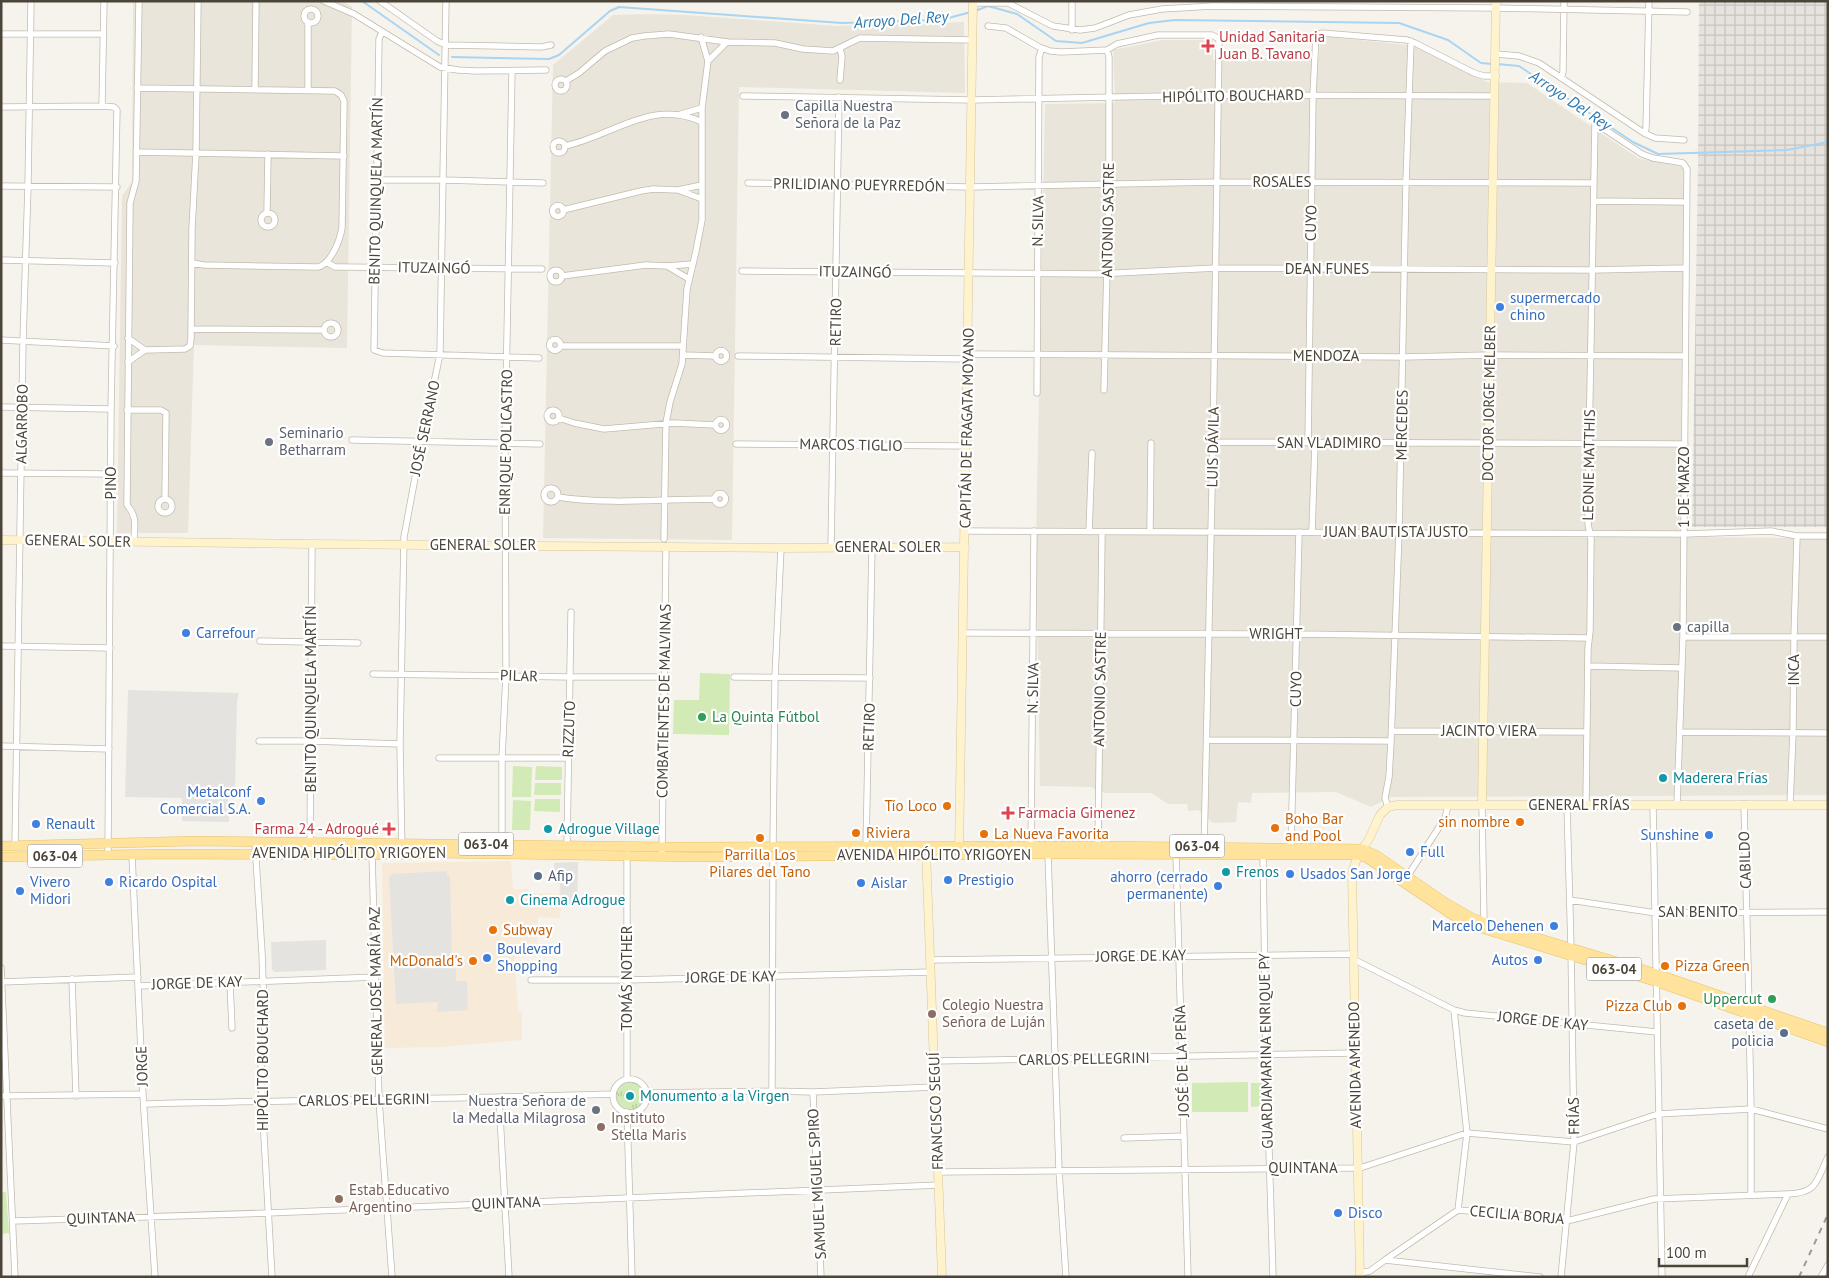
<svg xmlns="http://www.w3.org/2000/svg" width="1829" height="1278" font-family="'PT Sans',sans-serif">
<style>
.residential{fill:#eae5da}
.commercial{fill:#f7ead8}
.industrial{fill:url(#industrial-grid)}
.green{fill:#d2eab5}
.park{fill:url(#park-tufts)}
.parking{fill:#e5e3e0}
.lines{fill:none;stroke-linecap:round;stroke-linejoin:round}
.stream{stroke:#a9d4f2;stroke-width:2}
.street-casing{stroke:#c2bbae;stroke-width:7}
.secondary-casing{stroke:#d6c79b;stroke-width:9}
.primary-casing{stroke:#e6c16a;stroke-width:10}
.street{stroke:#fff;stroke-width:5.5}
.secondary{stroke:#fff3cd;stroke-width:8}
.primary{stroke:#ffe39c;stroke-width:9}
.rail{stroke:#9a9a9a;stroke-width:2;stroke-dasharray:6 6;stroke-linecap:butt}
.health-dot{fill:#e0444e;stroke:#fff;stroke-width:2}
.worship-dot{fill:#6b7280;stroke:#fff;stroke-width:2}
.shop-dot{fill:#3f7fe0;stroke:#fff;stroke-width:2}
.leisure-dot{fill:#2e9e5b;stroke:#fff;stroke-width:2}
.culture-dot{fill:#0f9aa8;stroke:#fff;stroke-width:2}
.food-dot{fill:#e8710a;stroke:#fff;stroke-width:2}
.service-dot{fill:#5c6f8a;stroke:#fff;stroke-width:2}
.education-dot{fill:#8d6e63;stroke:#fff;stroke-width:2}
.labels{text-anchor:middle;stroke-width:4.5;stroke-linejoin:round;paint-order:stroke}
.shield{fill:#fff;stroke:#817c74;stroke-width:1}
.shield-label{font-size:14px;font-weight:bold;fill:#4b4439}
.health-label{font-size:15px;fill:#be3a42;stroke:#fff;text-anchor:start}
.street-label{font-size:15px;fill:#4b4439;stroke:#fff}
.worship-label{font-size:15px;fill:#5b616d;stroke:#fff;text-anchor:start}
.shop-label{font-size:15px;fill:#366cbe;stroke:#fff;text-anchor:start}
.leisure-label{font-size:15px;fill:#27864d;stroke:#fff;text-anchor:start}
.culture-label{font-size:15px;fill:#0d838f;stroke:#fff;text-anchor:start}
.food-label{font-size:15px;fill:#c56008;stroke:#fff;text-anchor:start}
.service-label{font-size:15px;fill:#4e5e75;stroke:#fff;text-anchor:start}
.education-label{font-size:15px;fill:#785e54;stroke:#fff;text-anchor:start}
.water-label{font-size:16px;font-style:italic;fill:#2e7ab2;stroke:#fff}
</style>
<defs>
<pattern id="industrial-grid" width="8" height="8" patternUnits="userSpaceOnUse" patternTransform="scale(1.25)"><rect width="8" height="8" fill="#e6e2dd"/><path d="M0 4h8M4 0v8" fill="none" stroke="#c7c3be"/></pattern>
<pattern id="park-tufts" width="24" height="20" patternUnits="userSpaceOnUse" patternTransform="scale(1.25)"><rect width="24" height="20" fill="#d2eab5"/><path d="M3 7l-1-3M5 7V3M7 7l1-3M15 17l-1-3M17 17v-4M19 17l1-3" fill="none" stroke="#b6ca9c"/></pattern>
</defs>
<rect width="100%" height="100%" fill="#f6f3ec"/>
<path class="residential" d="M133 1H342L352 7 347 348 194 345 188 533H117L122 196 132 182Z
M647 14 685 15 836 26 964 22 965 93 739 87 732 540 543 538 553 65 613 15Z
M1320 36 1407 45 1420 48 1487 82 1527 83 1638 158 1684 167 1680 537 1828 538V795L1391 797 1371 807 1336 792 1252 793 1251 803 1238 802 1236 822 1213 823 1198 810 1188 811 1187 804H1168L1151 793H1105L1091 787 1040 786 1036 538 1045 104 1115 103 1113 50 1163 40H1213V60L1319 58Z"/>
<path class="commercial" d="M511 861 513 889H528L529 893 559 894 560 884 554 883V863L578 862 577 905H561L560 918 538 917 537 956 514 957 518 1011 522 1012V1040L440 1047 385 1048 382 863Z"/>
<path class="industrial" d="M1699 1H1828V527H1692L1698 163Z"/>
<path class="green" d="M700 673 730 674 729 735 673 734 674 700H699Z
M513 766 532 767 531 797H512Z
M536 766 562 767V780H535Z
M535 783H561V795H534Z
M535 799H560V812L534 811Z
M513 800 531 801 530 830H512Z
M1248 1082V1112H1192V1083Z
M1251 1083H1263V1106L1251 1107Z
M1 1192H6L9 1233 1 1234Z"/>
<path class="park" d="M616 1096a14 14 0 1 1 28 0a14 14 0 1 1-28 0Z"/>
<path class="parking" d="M128 690 239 693 237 700 235 793 228 794 229 822 182 821V798L125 797Z
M578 862 577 905H561L560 884 554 883V863Z
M447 871V875L450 876 452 956 454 960 453 965 456 970V981H467L468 1010 437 1012 438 1002 396 1004 389 877 392 874Z
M326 940V970L275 972 272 970 271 942Z"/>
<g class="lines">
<path class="stream" d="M362 1 439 55
M975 11 988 6 1017 14 1056 41 1082 43 1149 23 1175 20 1399 23 1448 40 1481 63 1492 64
M452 57 549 59 559 55 610 11 619 7 842 23 941 20 971 12
M1497 64 1519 66 1633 142 1658 154 1787 150 1828 142"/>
<defs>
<path id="street" d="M324 1 354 14 440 67 458 70 476 71 546 70
M380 1 437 41 446 45 541 47 551 45
M973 3H1008L1053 26 1080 30 1095 28 1129 15 1162 9 1213 6 1496 8 1687 12
M304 16a7 7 0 1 1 14 0a7 7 0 1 1-14 0Z
M308 22V90
M988 26 1006 28 1039 47 1050 51 1061 52 1107 50 1117 44 1158 35H1212L1219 39 1213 442 1204 851
M1072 30V1
M382 32 379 39 374 350 383 353 539 358
M1 34H103
M840 49 842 56 840 80
M1496 54 1519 56 1539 63 1644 133 1655 138 1684 140
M708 61 727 42
M1561 78 1563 72 1564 1
M555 85a6 6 0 1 1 12 0a6 6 0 1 1-12 0Z
M566 81 579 73 605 51 632 38 644 36 669 34 727 42 775 43 803 49 833 51 860 38 972 40
M137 88 335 91 341 95 344 101 342 228C340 240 331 264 318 267L204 265 192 263
M255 89 256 1
M743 96 972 100 1217 95 1495 96
M102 106 104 1
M1 107 102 106 114 107 117 110 111 409 108 855
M681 114 702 108
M1595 123 1642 154 1653 158 1678 162 1683 163 1687 169 1683 637 1677 805
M1644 133 1646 129 1649 1
M553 147a6 6 0 1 1 12 0a6 6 0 1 1-12 0Z
M565 146C613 136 651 98 702 122
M136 152 344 156
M377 180H444L543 183
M748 183 970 187 1216 182 1594 183
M1 186 117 187
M678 190 702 199
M1594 201 1686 202
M552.5 211a5.5 5.5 0 1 1 11 0a5.5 5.5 0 1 1-11 0Z
M563 210 641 191 653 189 678 190 702 185
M267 213 268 154
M261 220a7 7 0 1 1 14 0a7 7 0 1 1-14 0Z
M1 260 115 263
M326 262 335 267H341L542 269
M667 266 689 279
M550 276a6 6 0 1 1 12 0a6 6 0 1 1-12 0Z
M742 271 1097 274 1216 268 1593 270 1685 268
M562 276 646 265 667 266 693 264
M324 330a7 7 0 1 1 14 0a7 7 0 1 1-14 0Z
M191 329 324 330
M549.5 345a5.5 5.5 0 1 1 11 0a5.5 5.5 0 1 1-11 0Z
M1 340 114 346
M561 346H683
M145 350 185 349 190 346 191 339 192 229 196 153 198 1
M715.5 356a5.5 5.5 0 1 1 11 0a5.5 5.5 0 1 1-11 0Z
M968 354 1403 357 1490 355 1684 356
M683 355 716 356
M738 356 968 359
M128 362 145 350 128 338
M1104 390 1109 185V57L1107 50
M1037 393 1039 57 1042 48
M1 407 111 409
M547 416a6 6 0 1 1 12 0a6 6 0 1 1-12 0Z
M127 410H161L166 413 165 499
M559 418 574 423 604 429 674 423 715 425
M715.5 425a5.5 5.5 0 1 1 11 0a5.5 5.5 0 1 1-11 0Z
M352 440 540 444
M1213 442 1685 444
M1308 443 1313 95 1316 35 1322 33 1407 40 1415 43 1474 73 1484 76H1496
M736 444 966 446
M1 473 111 474
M544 495a7 7 0 1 1 14 0a7 7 0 1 1-14 0Z
M714.5 499a5.5 5.5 0 1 1 11 0a5.5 5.5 0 1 1-11 0Z
M558 497C610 505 662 499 714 499
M158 506a7 7 0 1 1 14 0a7 7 0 1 1-14 0Z
M965 531 1684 534 1771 531 1797 536H1828
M1089 532 1092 453
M1150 532 1151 443
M1312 532 1315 443
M664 539 666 423 670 402 682 364 687 289 696 251 702 220V108L708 61 701 37
M134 542C134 527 138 517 127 505L130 203 136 181 139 1
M831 547 839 97
M963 633 1297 634 1589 638
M1683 637H1828
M260 641 358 643
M1 646 110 648
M1588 666 1682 668
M373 674 570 677H664
M734 677 870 678
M1392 731 1587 732
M1680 732 1828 733
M1207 740 1391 741
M259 741H311L400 744
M1 746 109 749
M439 758H568
M1744 804 1749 1005
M1790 804 1793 733 1794 637 1797 536
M1482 805 1484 922
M1586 805 1588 648 1590 631 1591 539 1588 524 1589 445 1595 123
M1653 805 1662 1277
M1388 807 1385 798 1389 777 1391 741 1399 532 1406 182 1411 41
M255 843 262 953 265 1041 261 1063 262 1101 272 1277
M502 844V758L506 675 505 443 512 71
M567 845 571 612
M15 846 23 341 28 186 31 1
M1031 846 1034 531
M1098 846 1102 532
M773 847 775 677 781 548
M866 847 872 547
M1291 847 1299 532
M1176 853 1188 1277
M310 854 312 544
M372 854 379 1100 392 1277
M627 854V1079
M1048 854 1059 1170 1066 1277
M132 855 143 1096 155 1277
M402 855 400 744 404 537 422 440 440 354 446 1
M662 856 666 546
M1263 856 1266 1054 1273 1277
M1407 877 1445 818 1448 806
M1570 900 1656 913 1828 912
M1353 959 1454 1010 1465 1013 1657 1032
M930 960 1353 954
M1 968 15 1277
M72 979 76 1096
M531 980H627L931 972
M1 982 138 977
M230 982 232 1028
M139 986 376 977
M1454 1010 1467 1133 1458 1210
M1749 1014 1751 1109V1194
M934 1061 1355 1053
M613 1096a17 17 0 1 1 34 0a17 17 0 1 1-34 0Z
M772 1091 773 857
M813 1092 821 1277
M646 1093 772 1091 813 1092 935 1087
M1 1096 143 1094
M499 1098 509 1277
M144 1104C300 1100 457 1099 613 1094
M627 1112 632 1277
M1124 1138 1184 1136
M938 1172 1360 1168 1467 1133 1574 1142 1658 1114 1751 1109 1828 1129
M13 1221 268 1213 939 1185
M1385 1260 1458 1210 1571 1220 1654 1199 1788 1194
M1360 1273 1370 1271 1385 1260 1540 1277
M1561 1277 1574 1142 1571 948 1567 805
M1748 1277 1788 1194C1818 1193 1816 1181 1828 1157
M1821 1277 1828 1265"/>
<path id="secondary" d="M1 540 312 544 781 548 965 547
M1482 805 1496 1
M926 850 942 1277
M959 851 973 1
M1360 1277 1352 873 1358 855 1369 839 1380 815 1388 807 1397 805H1828"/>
<path id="primary" d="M1 846 195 841 673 847 1098 846 1362 849 1376 855 1446 903 1474 919 1657 974 1828 1033
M1 857 163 854 402 855 436 853 698 857 1048 854 1358 855 1367 858 1451 914 1471 925 1657 982 1828 1042"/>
</defs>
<use href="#street" class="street-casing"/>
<use href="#secondary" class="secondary-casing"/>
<use href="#primary" class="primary-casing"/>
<use href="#street" class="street"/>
<use href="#secondary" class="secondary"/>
<use href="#primary" class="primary"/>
<path class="rail" d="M1799 1277 1828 1214"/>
</g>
<g class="health-dot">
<path d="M1205.5 38.5h5v5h5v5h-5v5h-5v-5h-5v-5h5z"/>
<path d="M1005.5 805.5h5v5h5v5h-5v5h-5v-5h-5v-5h5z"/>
<path d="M386.5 821.5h5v5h5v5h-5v5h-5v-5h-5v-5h5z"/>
</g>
<g class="worship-dot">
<circle cx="785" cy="115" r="5"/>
<circle cx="269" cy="442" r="5"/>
<circle cx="1677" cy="627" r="5"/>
<circle cx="596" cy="1110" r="5"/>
</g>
<g class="shop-dot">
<circle cx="1500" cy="307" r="5"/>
<circle cx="186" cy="633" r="5"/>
<circle cx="261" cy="801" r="5"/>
<circle cx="36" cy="824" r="5"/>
<circle cx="1709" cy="835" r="5"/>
<circle cx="1410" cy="852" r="5"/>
<circle cx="1290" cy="874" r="5"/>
<circle cx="948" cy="880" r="5"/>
<circle cx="109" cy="882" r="5"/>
<circle cx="861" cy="883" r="5"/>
<circle cx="1218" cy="886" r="5"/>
<circle cx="20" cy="891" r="5"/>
<circle cx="1554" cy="926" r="5"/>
<circle cx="487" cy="958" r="5"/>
<circle cx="1538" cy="960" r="5"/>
<circle cx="1338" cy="1213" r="5"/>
</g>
<g class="leisure-dot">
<circle cx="702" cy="717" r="5"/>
<circle cx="1772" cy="999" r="5"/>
</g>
<g class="culture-dot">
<circle cx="1663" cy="778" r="5"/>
<circle cx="548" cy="829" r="5"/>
<circle cx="1226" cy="872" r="5"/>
<circle cx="510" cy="900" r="5"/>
<circle cx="630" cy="1096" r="5"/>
</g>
<g class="food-dot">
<circle cx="947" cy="806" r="5"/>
<circle cx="1520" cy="822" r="5"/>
<circle cx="1275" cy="828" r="5"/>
<circle cx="856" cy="833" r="5"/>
<circle cx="984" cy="834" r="5"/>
<circle cx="760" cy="838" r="5"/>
<circle cx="493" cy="930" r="5"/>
<circle cx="473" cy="961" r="5"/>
<circle cx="1665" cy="966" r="5"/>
<circle cx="1682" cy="1006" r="5"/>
</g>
<g class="service-dot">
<circle cx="538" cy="876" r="5"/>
<circle cx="1784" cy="1033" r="5"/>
</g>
<g class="education-dot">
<circle cx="932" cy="1014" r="5"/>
<circle cx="601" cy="1127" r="5"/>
<circle cx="339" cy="1199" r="5"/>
</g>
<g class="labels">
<g class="shield">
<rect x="458.5" y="832.5" width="55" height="23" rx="4"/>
<rect x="1169.5" y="834.5" width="55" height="23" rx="4"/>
<rect x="27.5" y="844.5" width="55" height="23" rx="4"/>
<rect x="1586.5" y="957.5" width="55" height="23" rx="4"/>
</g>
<g class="shield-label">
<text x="486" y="849">063-04</text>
<text x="1197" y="851">063-04</text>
<text x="55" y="861">063-04</text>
<text x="1614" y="974">063-04</text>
</g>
<g class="health-label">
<text x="1219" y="42">Unidad Sanitaria<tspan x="1219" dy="17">Juan B. Tavano</tspan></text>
<text x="1018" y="818">Farmacia Gimenez</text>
<text x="379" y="834" text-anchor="end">Farma 24 - Adrogué</text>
</g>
<g class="street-label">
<text transform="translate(1233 96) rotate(-1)" y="5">HIPÓLITO BOUCHARD</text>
<text x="1282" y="187">ROSALES</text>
<text transform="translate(859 185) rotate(1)" y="5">PRILIDIANO PUEYRREDÓN</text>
<text transform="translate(376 191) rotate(-89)" y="5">BENITO QUINQUELA MARTÍN</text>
<text transform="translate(1108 220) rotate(-89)" y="5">ANTONIO SASTRE</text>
<text transform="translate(1038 221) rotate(-89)" y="5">N. SILVA</text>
<text transform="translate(1311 223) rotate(-89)" y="5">CUYO</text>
<text transform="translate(434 268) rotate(1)" y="5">ITUZAINGÓ</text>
<text x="1327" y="274">DEAN FUNES</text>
<text transform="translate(855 272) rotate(1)" y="5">ITUZAINGÓ</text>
<text transform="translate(836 322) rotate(-89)" y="5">RETIRO</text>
<text x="1326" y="361">MENDOZA</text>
<text transform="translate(1489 403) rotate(-89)" y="5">DOCTOR JORGE MELBER</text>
<text transform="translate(22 424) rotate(-89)" y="5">ALGARROBO</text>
<text transform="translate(1402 425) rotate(-89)" y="5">MERCEDES</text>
<text transform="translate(425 428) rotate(-78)" y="5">JOSÉ SERRANO</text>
<text transform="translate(967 428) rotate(-89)" y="5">CAPITÁN DE FRAGATA MOYANO</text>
<text transform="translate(506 442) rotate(-89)" y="5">ENRIQUE POLICASTRO</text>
<text x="1329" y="448">SAN VLADIMIRO</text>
<text transform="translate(851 445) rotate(1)" y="5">MARCOS TIGLIO</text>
<text transform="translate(1213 447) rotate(-89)" y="5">LUIS DÁVILA</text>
<text transform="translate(1589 465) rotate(-89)" y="5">LEONIE MATTHIS</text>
<text transform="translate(111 483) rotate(-90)" y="5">PINO</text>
<text transform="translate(1684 487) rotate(-90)" y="5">1 DE MARZO</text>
<text x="1396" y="537">JUAN BAUTISTA JUSTO</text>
<text transform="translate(78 541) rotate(1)" y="5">GENERAL SOLER</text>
<text x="483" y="550">GENERAL SOLER</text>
<text x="888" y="552">GENERAL SOLER</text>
<text x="1276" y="639">WRIGHT</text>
<text transform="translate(1794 670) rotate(-90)" y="5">INCA</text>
<text transform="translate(519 676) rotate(2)" y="5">PILAR</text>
<text transform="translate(1033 688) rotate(-89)" y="5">N. SILVA</text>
<text transform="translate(1100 689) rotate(-89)" y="5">ANTONIO SASTRE</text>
<text transform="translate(1296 689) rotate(-89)" y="5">CUYO</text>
<text transform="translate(311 699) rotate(-90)" y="5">BENITO QUINQUELA MARTÍN</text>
<text transform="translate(664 701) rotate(-89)" y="5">COMBATIENTES DE MALVINAS</text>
<text transform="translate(869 727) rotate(-88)" y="5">RETIRO</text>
<text transform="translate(569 729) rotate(-88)" y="5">RIZZUTO</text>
<text x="1489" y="736">JACINTO VIERA</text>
<text x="1579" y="810">GENERAL FRÍAS</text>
<text x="349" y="858">AVENIDA HIPÓLITO YRIGOYEN</text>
<text x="934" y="860">AVENIDA HIPÓLITO YRIGOYEN</text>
<text transform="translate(1745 860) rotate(-92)" y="5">CABILDO</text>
<text x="1698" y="917">SAN BENITO</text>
<text transform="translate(1141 956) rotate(-1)" y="5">JORGE DE KAY</text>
<text transform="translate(731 977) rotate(-1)" y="5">JORGE DE KAY</text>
<text transform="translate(627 978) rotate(-90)" y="5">TOMÁS NOTHER</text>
<text transform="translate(197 983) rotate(-2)" y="5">JORGE DE KAY</text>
<text transform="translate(376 991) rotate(-91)" y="5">GENERAL JOSÉ MARÍA PAZ</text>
<text transform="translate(1543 1021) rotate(6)" y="5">JORGE DE KAY</text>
<text transform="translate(1266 1051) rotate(-91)" y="5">GUARDIAMARINA ENRIQUE PY</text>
<text transform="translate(1084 1059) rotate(-1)" y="5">CARLOS PELLEGRINI</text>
<text transform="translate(263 1060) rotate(-90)" y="5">HIPÓLITO BOUCHARD</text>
<text transform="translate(1182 1061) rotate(-92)" y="5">JOSÉ DE LA PEÑA</text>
<text transform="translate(1355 1065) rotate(-91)" y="5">AVENIDA AMENEDO</text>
<text transform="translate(142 1066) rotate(-92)" y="5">JORGE</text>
<text transform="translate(364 1100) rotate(-1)" y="5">CARLOS PELLEGRINI</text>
<text transform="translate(936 1111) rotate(-92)" y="5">FRANCISCO SEGUÍ</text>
<text transform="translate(1574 1116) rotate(-91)" y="5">FRÍAS</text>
<text x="1303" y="1173">QUINTANA</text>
<text transform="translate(817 1184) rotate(-93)" y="5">SAMUEL MIGUEL SPIRO</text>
<text transform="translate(506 1203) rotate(-2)" y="5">QUINTANA</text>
<text transform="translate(1517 1215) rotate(5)" y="5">CECILIA BORJA</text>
<text transform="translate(101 1218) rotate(-2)" y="5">QUINTANA</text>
</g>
<g class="worship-label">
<text x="795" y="111">Capilla Nuestra<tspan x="795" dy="17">Señora de la Paz</tspan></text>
<text x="279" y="438">Seminario<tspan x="279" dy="17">Betharram</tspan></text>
<text x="1687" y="632">capilla</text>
<text x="586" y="1106" text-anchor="end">Nuestra Señora de<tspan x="586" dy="17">la Medalla Milagrosa</tspan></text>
</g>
<g class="shop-label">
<text x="1510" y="303">supermercado<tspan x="1510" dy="17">chino</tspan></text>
<text x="196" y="638">Carrefour</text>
<text x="251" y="797" text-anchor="end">Metalconf<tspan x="251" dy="17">Comercial S.A.</tspan></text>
<text x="46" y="829">Renault</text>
<text x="1699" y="840" text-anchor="end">Sunshine</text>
<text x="1420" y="857">Full</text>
<text x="1300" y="879">Usados San Jorge</text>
<text x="1208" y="882" text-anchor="end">ahorro (cerrado<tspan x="1208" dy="17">permanente)</tspan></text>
<text x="958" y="885">Prestigio</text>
<text x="30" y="887">Vivero<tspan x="30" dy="17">Midori</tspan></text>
<text x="119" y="887">Ricardo Ospital</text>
<text x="871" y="888">Aislar</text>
<text x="1544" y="931" text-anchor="end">Marcelo Dehenen</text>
<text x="497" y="954">Boulevard<tspan x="497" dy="17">Shopping</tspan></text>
<text x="1528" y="965" text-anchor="end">Autos</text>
<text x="1348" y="1218">Disco</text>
</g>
<g class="leisure-label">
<text x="712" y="722">La Quinta Fútbol</text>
<text x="1762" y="1004" text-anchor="end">Uppercut</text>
</g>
<g class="culture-label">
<text x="1673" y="783">Maderera Frías</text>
<text x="558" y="834">Adrogue Village</text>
<text x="1236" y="877">Frenos</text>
<text x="520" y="905">Cinema Adrogue</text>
<text x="640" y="1101">Monumento a la Virgen</text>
</g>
<g class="food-label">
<text x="937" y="811" text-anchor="end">Tío Loco</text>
<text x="1285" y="824">Boho Bar<tspan x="1285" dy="17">and Pool</tspan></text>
<text x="1510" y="827" text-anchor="end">sin nombre</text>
<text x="866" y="838">Riviera</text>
<text x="994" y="839">La Nueva Favorita</text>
<text x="760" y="860" text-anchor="middle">Parrilla Los<tspan x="760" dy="17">Pilares del Tano</tspan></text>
<text x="503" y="935">Subway</text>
<text x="463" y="966" text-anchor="end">McDonald's</text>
<text x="1675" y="971">Pizza Green</text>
<text x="1672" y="1011" text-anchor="end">Pizza Club</text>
</g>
<g class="service-label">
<text x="548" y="881">Afip</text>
<text x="1774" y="1029" text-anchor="end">caseta de<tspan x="1774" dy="17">policia</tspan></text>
</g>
<g class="education-label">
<text x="942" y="1010">Colegio Nuestra<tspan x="942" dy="17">Señora de Luján</tspan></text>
<text x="611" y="1123">Instituto<tspan x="611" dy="17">Stella Maris</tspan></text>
<text x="349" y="1195">Estab.Educativo<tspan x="349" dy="17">Argentino</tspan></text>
</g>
<g class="water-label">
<text transform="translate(901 19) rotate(-4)" y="6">Arroyo Del Rey</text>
<text transform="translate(1571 100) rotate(34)" y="6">Arroyo Del Rey</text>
</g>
</g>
<rect width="1829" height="1278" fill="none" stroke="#4b4439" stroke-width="5"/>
<path d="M1659 1258v8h88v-8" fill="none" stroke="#4b4439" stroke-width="2.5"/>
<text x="1666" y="1258" font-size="15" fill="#4b4439" stroke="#ffffff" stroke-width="4" paint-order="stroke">100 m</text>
</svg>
